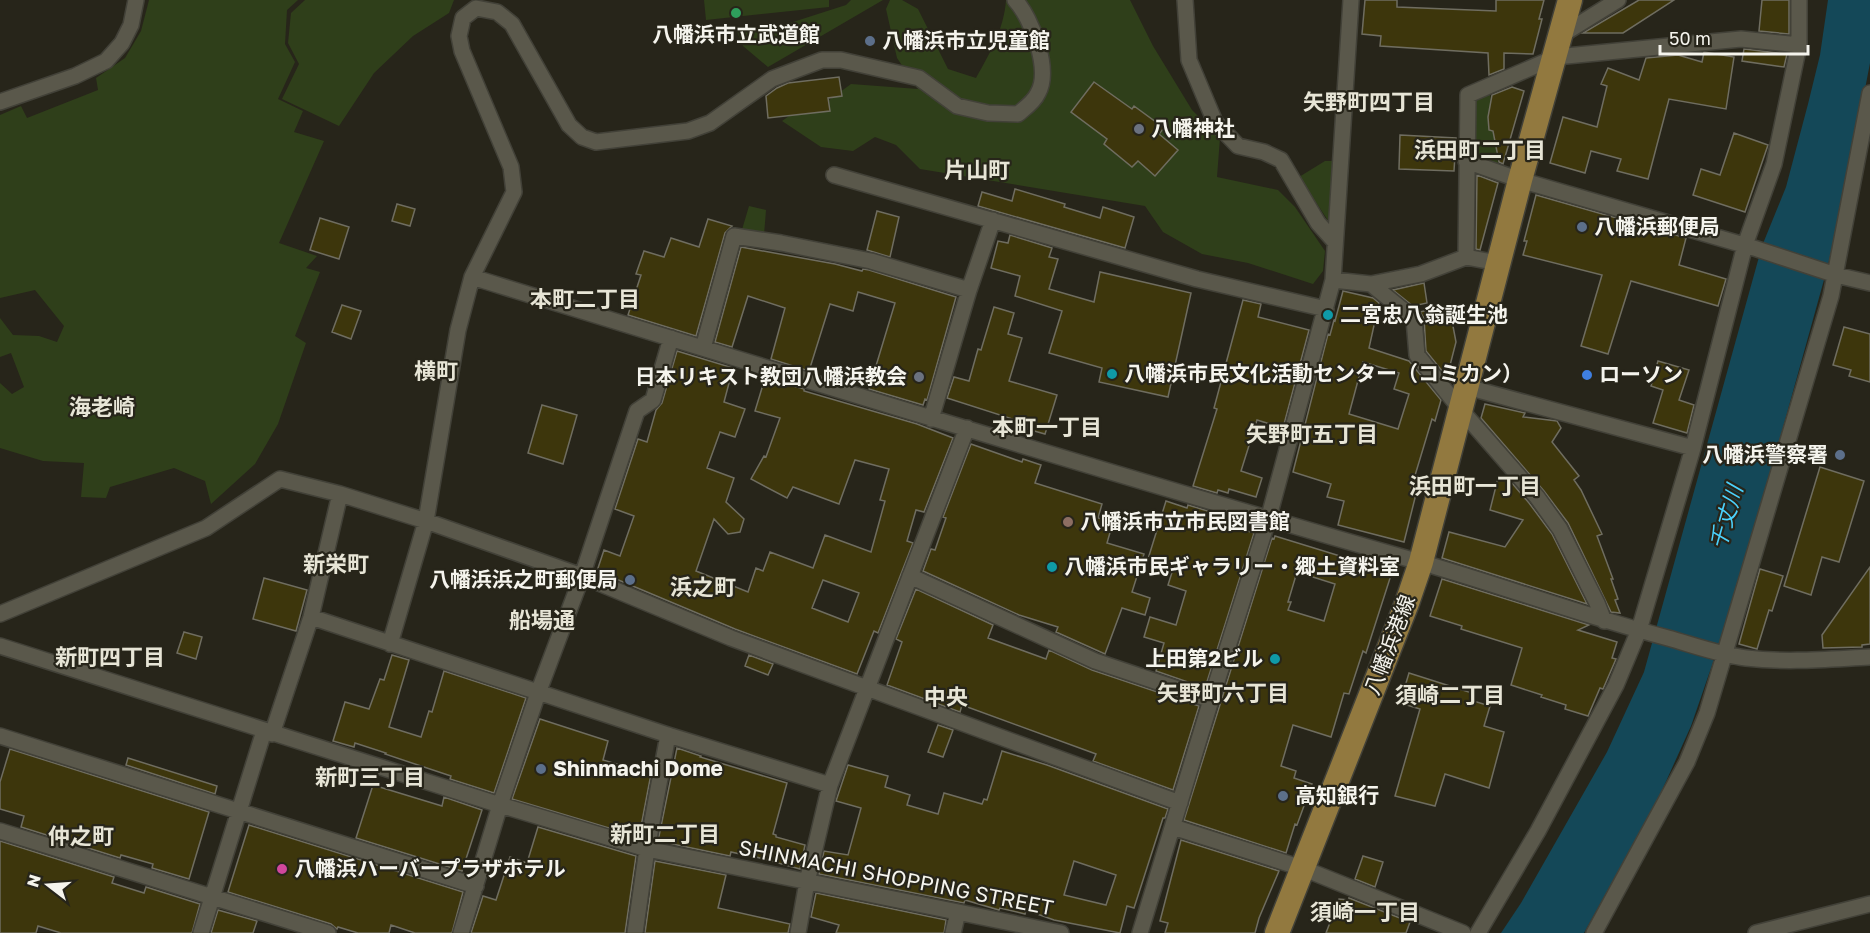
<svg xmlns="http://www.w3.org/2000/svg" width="1870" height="933" font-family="'Golos Text','Noto Sans JP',sans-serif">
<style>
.green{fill:#2f3f1a}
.water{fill:#144858}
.building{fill:#3d360c;stroke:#6f6d60;stroke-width:1.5;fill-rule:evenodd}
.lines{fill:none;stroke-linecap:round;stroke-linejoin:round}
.minor-casing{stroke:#424138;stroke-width:18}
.primary-casing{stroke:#424138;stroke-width:27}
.minor{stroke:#5a584b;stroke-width:15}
.primary{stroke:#92793f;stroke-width:24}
.leisure-dot{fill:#2e9e5b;stroke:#27251a;stroke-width:2}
.service-dot{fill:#5c6f8a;stroke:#27251a;stroke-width:2}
.worship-dot{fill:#6b7280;stroke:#27251a;stroke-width:2}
.culture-dot{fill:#0f9aa8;stroke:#27251a;stroke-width:2}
.shop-dot{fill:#3f7fe0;stroke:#27251a;stroke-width:2}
.education-dot{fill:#8d6e63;stroke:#27251a;stroke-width:2}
.hotel-dot{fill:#d1479c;stroke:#27251a;stroke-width:2}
.labels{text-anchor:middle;stroke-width:4.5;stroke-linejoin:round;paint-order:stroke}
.poi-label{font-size:21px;font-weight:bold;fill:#f5f4ed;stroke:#27251a;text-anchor:start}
.street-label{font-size:21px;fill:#f5f4ed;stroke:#27251a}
.neighbourhood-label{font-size:22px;font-weight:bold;fill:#e7e5d6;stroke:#27251a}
.water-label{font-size:22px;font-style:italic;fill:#4bd2fd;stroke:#27251a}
</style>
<rect width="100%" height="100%" fill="#27251a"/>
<path class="green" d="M149 0H298L287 10 285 44 295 62 278 99 303 111 294 132 324 141 279 243 317 256 306 268 320 272 295 336 306 343 278 424 255 464 211 504 205 481 174 468 110 487 106 498 81 497 84 463 43 461 0 448V383L12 394 24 387 11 353 0 357V318L13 335 39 336 57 342 64 326 35 290 0 298V115L21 106 27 118 98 90 96 78 125 58 141 31Z
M305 0H454L449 13 413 36 374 73 339 126 282 99 299 64 288 43 291 13Z
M704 0H829V7L706 20Z
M851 0H883L768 67 743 46 736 29 768 30 846 5Z
M890 0H902L918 9 948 69 976 78C990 53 1004 29 1006 0H1130L1153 46 1192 110 1220 138 1217 177 1278 190 1295 207 1325 251 1323 271 1313 284 1248 263 1202 254 1163 232 1145 206 920 169 896 145 875 137 853 151 821 147 782 121 792 114 825 103 851 84 918 89 897 58 886 9Z
M1489 85 1499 172 1466 161 1468 95Z
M1325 161H1339L1335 231 1299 177Z
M749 206 766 210 764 235 741 233Z"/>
<path class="water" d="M1828 0H1870V63L1846 188 1827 269 1737 593 1691 726 1659 797 1584 933H1501L1521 903 1607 752 1644 672 1762 246 1786 187 1808 104 1820 55Z"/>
<path class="building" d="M1365 0H1397V7L1496 11V0H1544L1539 19H1542L1533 54 1504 53V69L1489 75 1488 53 1380 46 1381 36 1362 34Z
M1639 0H1674L1623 33H1583Z
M1762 0H1789V34L1759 31Z
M1744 49 1787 54 1784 67 1742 61Z
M1704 52 1734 57 1726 109 1669 99 1648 179 1617 171 1621 159 1591 151 1585 173 1550 163 1563 117 1597 127 1607 86 1601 84 1608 68 1639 80 1646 58 1678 55 1702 62Z
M839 77 842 96 828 98 830 111 768 118 766 96 777 88 788 83Z
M1094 82 1132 109 1134 106 1164 128 1159 134 1178 150 1155 176 1138 161 1132 167 1104 144 1107 139 1071 112Z
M1512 87 1524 91 1503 164 1499 162 1493 131 1489 130 1488 117 1492 95Z
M1734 133 1768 145 1745 212 1693 195 1701 169 1720 175Z
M1400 135 1456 138 1454 171 1399 169Z
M1477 175 1498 183 1480 250 1476 249Z
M1015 189 1065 204 1064 207 1100 218 1103 207 1134 217 1125 248 978 206 982 192 1012 201Z
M1536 195 1686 238 1679 265 1726 279 1718 306 1631 281 1608 354 1581 346 1602 275 1523 255 1527 241H1524Z
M397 204 415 209 410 226 392 221Z
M877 211 899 217 890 257 867 250Z
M320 218 349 227 339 259 310 250Z
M708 219 732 226 725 233 696 336 628 315 641 275 636 274 644 251 664 257 671 238 699 247Z
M1010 235 1052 248 1049 257 1058 259 1049 289 1094 302 1100 272 1191 293 1168 397 1099 382 1102 368 1049 353 1062 311 1015 296 1020 276 991 268 998 241 1008 243Z
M741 247 835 264 862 271 863 269 869 270 956 297 927 400 925 399 923 405 869 389 895 303 858 292 853 311 830 304 809 371 771 359 785 308 748 296 732 347 715 342Z
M1424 283 1427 303 1413 306 1393 290Z
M1343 291 1373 298 1379 303 1369 348 1409 361 1441 400 1435 421 1432 419 1410 492 1416 494 1404 542 1338 525 1344 501 1327 497 1331 484 1293 472 1328 334 1330 335 1334 320 1335 321ZM1363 362 1399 373 1394 389 1409 394 1398 429 1349 414Z
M1243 300 1261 304 1258 317 1309 330 1283 428 1257 420 1241 471 1262 478 1256 497 1229 489 1228 493 1218 490 1217 493 1193 486 1217 409 1214 408Z
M342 305 361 311 351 339 332 332Z
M1449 305 1456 342 1447 377 1426 351 1424 318 1420 312Z
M994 307 1014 313 1008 334 1022 338 1009 381 1057 395 1045 434 1027 429 1028 424 947 398 954 377 969 381 978 349 981 350Z
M1844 327 1870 334V382L1849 376 1851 370 1833 365Z
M677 351 733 368 724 402 745 409 735 437 720 432 707 468 734 478 726 502 744 519 740 532 728 534 714 519 696 571 748 592 756 568 763 571 770 552 813 568 825 535 871 552 885 501 880 500 889 469 855 460 839 504 793 487 787 498 751 479 764 456 766 457 780 418 755 411 765 378 804 389V391L917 424 953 438 924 512 916 510 907 541 913 543 878 633 874 631 857 674 735 629 597 571 604 550 620 556 634 516 615 509 638 439 647 442 656 410 662 403ZM823 580 859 593 848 622 812 608Z
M1658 361 1689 370 1679 400 1694 405 1687 433 1653 423 1663 390 1651 386Z
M1485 404 1525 413 1523 417 1557 421 1561 428 1552 442 1579 476 1574 480 1581 490 1602 534 1597 536 1613 579H1611L1618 599 1615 600 1620 613 1611 612 1568 523 1544 491 1481 418Z
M542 405 577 415 563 464 528 453Z
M971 444 1022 462 1023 459 1041 465 1035 483 1102 504 1098 518 1113 522 1107 543 1144 554 1132 592 1150 598 1145 615 1122 608 1105 654 1056 632 1058 627 1019 615 923 571 931 549 935 550 946 518 943 517Z
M1820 467 1864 481 1839 562 1822 557 1811 595 1784 586Z
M1498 478 1511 482 1529 503 1552 534 1587 604 1442 558 1449 532 1505 547 1523 520 1490 510Z
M1166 501 1187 508 1188 505 1211 512 1209 519 1254 533 1205 688 1156 671 1164 643 1144 637 1150 617 1176 625 1186 591 1168 585 1174 566 1148 559Z
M1275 536 1392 572 1366 653 1363 651 1349 694 1344 693 1331 737 1293 725 1281 766 1296 771 1294 778 1312 784 1297 825 1295 824 1286 853 1184 820 1272 538 1274 539ZM1297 572 1335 584 1324 621 1288 610 1291 602H1288Z
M1870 567V644L1862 645V647L1823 648 1822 635Z
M1760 569 1783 576 1772 611 1769 610 1757 649 1739 644Z
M264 578 307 590 296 631 253 619Z
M1442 579 1589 625 1578 630 1617 642 1612 658 1616 659 1603 689 1600 688 1588 716 1565 709 1566 705 1541 697 1542 695 1511 685 1522 648 1461 629 1462 626 1430 616Z
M916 589 993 625 988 638 1046 659 1049 650 1092 670 1199 706 1173 790 1093 761 1096 754 962 705 960 712 887 685 902 642 896 639Z
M184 632 202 637 196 659 177 653Z
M392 655 409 660 389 727 421 737 429 711 432 712 444 671 526 698 494 793 450 779 451 776 385 754 386 753 355 743 354 747 333 741 345 702 369 709 380 679 384 680Z
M749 655 773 664 768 675 745 666Z
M1409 673 1472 693 1470 700 1490 706 1484 726 1504 732 1489 788 1445 774 1435 806 1395 796 1420 709 1400 703Z
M540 719 608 741 603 760 651 774 639 837 512 799Z
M938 725 953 730 943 757 928 752Z
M677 748 701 756 700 757 787 783 773 834 776 835V837L805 845 800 869 749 855V856L731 852 730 856 658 841Z
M10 749 209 812 189 879 152 868 153 864 121 855 120 858 21 827 24 816 0 809V782Z
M1002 751 1047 765 1168 809 1165 818H1163L1134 908 1127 906 1120 933 1054 920 1026 910 1025 914 1000 908 999 910 965 900 964 903 819 874 824 851 848 855 861 808 836 801 848 765 888 776 885 787 910 795 907 805 938 814 944 793 982 804 984 799 987 800ZM1074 861 1116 875 1106 905 1064 895Z
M128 758 217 786 215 794 126 765Z
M373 785 442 806 444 797 482 810 462 871 356 838Z
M249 825 463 892 452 933H415L391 925 389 933H358L338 927 337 929 331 924 228 892Z
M538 827 636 856 625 933H471L483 896 496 900 510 857 527 863Z
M1181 840 1279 871 1259 918 1255 933H1165L1168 923 1160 921Z
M0 841 114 877 112 883 144 893 146 887 200 904 192 933H61L38 926 36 933H0Z
M1363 856 1383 862 1375 887 1355 879Z
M655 861 726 875 718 908 790 924 788 933H645Z
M816 893 946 920 944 933H836L839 925 811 917Z
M1349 898 1410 922 1406 933H1326L1339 899 1349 900Z
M218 910 257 921 253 933H211Z"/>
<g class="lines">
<defs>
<path id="minor" d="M1185 0 1189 60 1215 122 1238 146 1264 152 1281 160 1318 223 1335 242
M1560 36 1618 0
M0 102 75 76 106 61 122 43 131 25 136 0
M1466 161 1520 180 1754 248 1836 275 1870 283
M834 175 1197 279 1326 309
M1466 257 1468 95 1556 57 1741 39 1799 45
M472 277C786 374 1100 471 1416 561 1501 585 1583 616 1668 638 1693 645 1720 655 1746 658 1787 663 1829 659 1870 657
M1333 280 1371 284 1421 274 1466 257 1498 263
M1371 284 1414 319 1417 355 1461 410 1537 497 1560 529 1597 603 1604 621
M703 348 734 236 781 243 871 261 969 290
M1467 387 1693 448
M931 419 969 290 993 220
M910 576 1095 661 1211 700
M0 614 206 528 280 479 340 494 426 521 582 576 731 638 1180 803
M311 617 668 735 830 785
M390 644 426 521 458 330 472 277 514 192 511 167 462 51 459 36 463 18 476 8 497 12 512 24 569 125 582 137 596 142 688 131 710 123 772 79 822 60H841L919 78 957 106 988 113 1018 114C1025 108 1034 102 1038 93 1051 70 1032 18 1015 0
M0 646 500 805 647 849 1061 933
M272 734 311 617 340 494
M0 736 476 886
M1173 827 1302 868 1463 933
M0 831 328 933
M201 933 264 731
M461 933 500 805 538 693 582 576 637 411 653 400 671 338
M635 933 647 849 668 735
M798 933 807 882 830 785 967 428
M953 933 958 912
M1140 933 1211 700 1268 520 1333 280 1351 0
M1478 933 1538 831 1616 685 1639 630 1693 448 1745 245 1774 164 1799 45V0
M1594 933 1687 762 1707 713 1831 296 1870 93
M1756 933 1870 904"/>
<path id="primary" d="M1277 933 1407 603 1421 562 1520 180 1570 0"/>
</defs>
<use href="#minor" class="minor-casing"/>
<use href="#primary" class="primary-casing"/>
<use href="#minor" class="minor"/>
<use href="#primary" class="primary"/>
</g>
<circle class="leisure-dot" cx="736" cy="13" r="6"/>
<g class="service-dot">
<circle cx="870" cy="41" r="6"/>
<circle cx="1582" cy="227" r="6"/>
<circle cx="1840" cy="455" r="6"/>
<circle cx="630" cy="580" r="6"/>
<circle cx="541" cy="769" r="6"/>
<circle cx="1283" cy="796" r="6"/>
</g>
<g class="worship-dot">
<circle cx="1139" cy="129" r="6"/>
<circle cx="919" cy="377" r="6"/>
</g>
<g class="culture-dot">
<circle cx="1328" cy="315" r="6"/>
<circle cx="1112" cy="374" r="6"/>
<circle cx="1052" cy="567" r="6"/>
<circle cx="1275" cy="659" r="6"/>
</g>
<circle class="shop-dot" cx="1587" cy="375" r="6"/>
<circle class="education-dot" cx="1068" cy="522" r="6"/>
<circle class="hotel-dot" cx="282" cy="869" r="6"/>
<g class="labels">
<g class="poi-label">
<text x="736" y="42" text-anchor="middle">八幡浜市立武道館</text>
<text x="882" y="48">八幡浜市立児童館</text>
<text x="1151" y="136">八幡神社</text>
<text x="1594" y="234">八幡浜郵便局</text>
<text x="1340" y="322">二宮忠八翁誕生池</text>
<text x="1124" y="381">八幡浜市民文化活動センター（コミカン）</text>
<text x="1599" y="382">ローソン</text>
<text x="907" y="384" text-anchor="end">日本リキスト教団八幡浜教会</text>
<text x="1828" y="462" text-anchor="end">八幡浜警察署</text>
<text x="1080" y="529">八幡浜市立市民図書館</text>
<text x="1064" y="574">八幡浜市民ギャラリー・郷土資料室</text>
<text x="618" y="587" text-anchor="end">八幡浜浜之町郵便局</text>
<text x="1263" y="666" text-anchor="end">上田第2ビル</text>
<text x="553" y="776">Shinmachi Dome</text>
<text x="1295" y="803">高知銀行</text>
<text x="294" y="876">八幡浜ハーバープラザホテル</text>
</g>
<g class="street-label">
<text transform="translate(1390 645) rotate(-69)" y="7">八幡浜港線</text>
<text transform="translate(896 878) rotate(11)" y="7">SHINMACHI SHOPPING STREET</text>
</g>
<g class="neighbourhood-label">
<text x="1369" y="110">矢野町四丁目</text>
<text x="1480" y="158">浜田町二丁目</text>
<text x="977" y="178">片山町</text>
<text x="585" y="307">本町二丁目</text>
<text x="436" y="379">横町</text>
<text x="102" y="415">海老崎</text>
<text x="1047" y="435">本町一丁目</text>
<text x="1312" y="442">矢野町五丁目</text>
<text x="1475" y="494">浜田町一丁目</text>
<text x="336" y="572">新栄町</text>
<text x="703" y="595">浜之町</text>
<text x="542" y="628">船場通</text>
<text x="110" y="665">新町四丁目</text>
<text x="1223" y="701">矢野町六丁目</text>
<text x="1450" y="703">須崎二丁目</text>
<text x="946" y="705">中央</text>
<text x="370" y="785">新町三丁目</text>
<text x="665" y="842">新町二丁目</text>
<text x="81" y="844">仲之町</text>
<text x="1365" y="920">須崎一丁目</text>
</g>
<g class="water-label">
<text transform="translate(1726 517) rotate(-74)" y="8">千丈川</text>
</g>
</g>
<g transform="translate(48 885) rotate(287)" stroke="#27251a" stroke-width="4.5" paint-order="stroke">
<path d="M0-4.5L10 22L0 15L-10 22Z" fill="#f5f4ed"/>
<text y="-9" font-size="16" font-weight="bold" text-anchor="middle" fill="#f5f4ed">N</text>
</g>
<path d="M1660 45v9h148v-9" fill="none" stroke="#f5f4ed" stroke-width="3"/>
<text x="1669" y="45" font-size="18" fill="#f5f4ed" stroke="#27251a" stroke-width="4.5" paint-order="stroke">50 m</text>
</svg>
